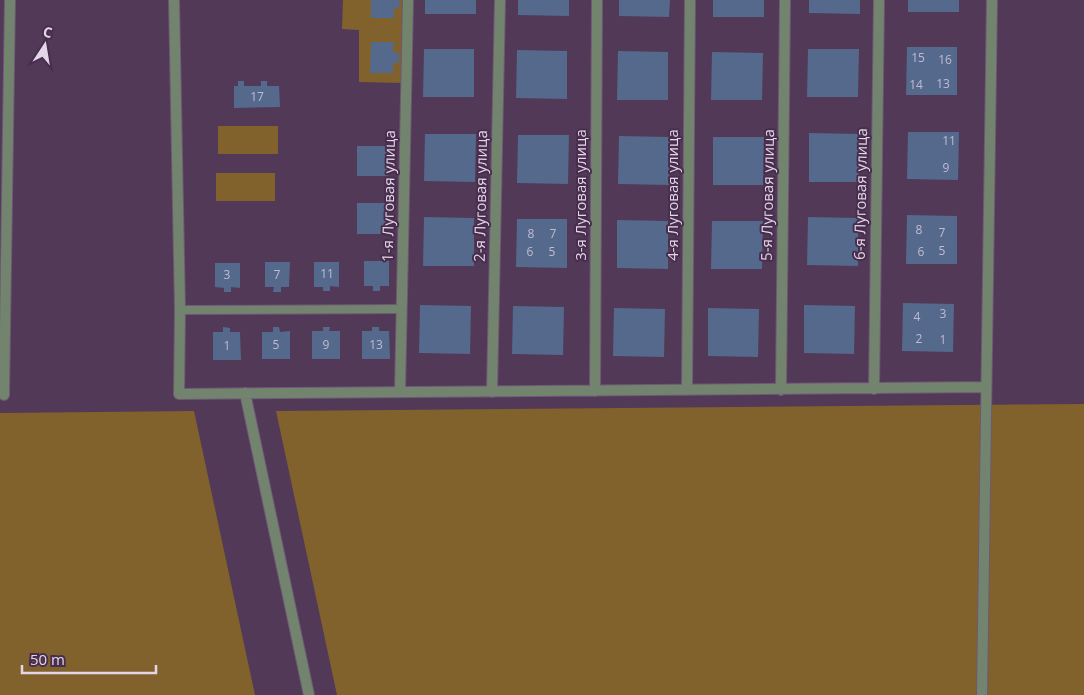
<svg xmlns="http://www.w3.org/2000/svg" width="1084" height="695" font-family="'Open Sans',sans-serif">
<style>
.green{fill:#81622c}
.building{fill:#54698c}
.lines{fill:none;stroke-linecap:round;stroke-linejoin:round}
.lane-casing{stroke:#6f5875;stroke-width:10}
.street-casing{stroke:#6f5875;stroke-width:12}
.lane{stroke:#72846e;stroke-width:8}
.street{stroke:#72846e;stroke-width:10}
.labels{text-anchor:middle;stroke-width:4;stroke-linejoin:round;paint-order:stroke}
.number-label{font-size:12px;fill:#c0bad1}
.street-label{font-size:15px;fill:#e4d5e8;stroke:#472e4d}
</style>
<rect width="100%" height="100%" fill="#523958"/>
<path class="green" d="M343 0H403L402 83 359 82V30L342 29Z
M218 126H278V154H218Z
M216 173H275V201H216Z
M1084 404V695H337L276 411Z
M194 411 255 695H0V413Z"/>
<path class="building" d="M371 0H400L399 8H394V18H371Z
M425 0H476V14H425Z
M518 0H569V16L518 15Z
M619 0H670L669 17 619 16Z
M713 0H764V17H713Z
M809 0H860V14L809 13Z
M908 0H959V12H908Z
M371 42H394L393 52 399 53V63H393V73H370Z
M907 47H957V95H906Z
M424 49H474V97H423Z
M808 49H859L858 97H807Z
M517 50 567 51V99L516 98Z
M618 51 668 52V100H617Z
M712 52 763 53 762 100H711Z
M238 81H244V86H261V81H267V86H279L280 107 234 108V86H238Z
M908 132H959L958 180 907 179Z
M809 133 860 134 859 182H809Z
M425 134H476L475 182 424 181Z
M518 135H569L568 184 517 183Z
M619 136 670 137 669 185 618 184Z
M713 137H764L763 185H713Z
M357 146H388V157H393V164H388V176H357Z
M357 203H389L388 215H393V222H389V234H357Z
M907 215 957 216V264H906Z
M424 217 474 218V266H423Z
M808 217 858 218V266L807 265Z
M517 219H567V268L516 267Z
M617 220 668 221V269L617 268Z
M712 221H763L762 269H711Z
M364 261H389V286H380V291H373V286H364Z
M265 262H290L289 287H281V292H273L274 287H265Z
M314 262H339V287L330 286V291H323V287H314Z
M215 263H240V288L231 287V292H224V288L215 287Z
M903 303 954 304 953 352 902 351Z
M420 305 471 306 470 354 419 353Z
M804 305 855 306 854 354 804 353Z
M513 306 564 307 563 355 512 354Z
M614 308 665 309 664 357 613 356Z
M708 308 759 309 758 357 708 356Z
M223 327 230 328V332H240L241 360H213V332H223Z
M273 327H279L280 332 290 331V359H262V332H273Z
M323 327H330L329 331H340V359H312V331H323Z
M372 327H379V331H389L390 359H362V331H372Z"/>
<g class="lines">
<defs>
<path id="lane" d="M180 310 402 309"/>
<path id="street" d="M174 0 180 310 179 394 986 387
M874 389 879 0
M687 390 690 0
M781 390 785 0
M595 391 597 0
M400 392 408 0
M492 392 500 0
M245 393 309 695
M4 395 10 0
M982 695 992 0"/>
</defs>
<use href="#lane" class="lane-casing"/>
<use href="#street" class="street-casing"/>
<use href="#lane" class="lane"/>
<use href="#street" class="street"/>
</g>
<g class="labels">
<g class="number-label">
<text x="918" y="62">15</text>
<text x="945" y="64">16</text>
<text x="943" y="88">13</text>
<text x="916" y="89">14</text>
<text x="257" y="101">17</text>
<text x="949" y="145">11</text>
<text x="946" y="172">9</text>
<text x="919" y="234">8</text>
<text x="942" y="237">7</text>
<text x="531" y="238">8</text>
<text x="553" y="238">7</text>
<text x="942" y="255">5</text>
<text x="530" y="256">6</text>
<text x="552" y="256">5</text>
<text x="921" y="256">6</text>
<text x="327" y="278">11</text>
<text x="227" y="279">3</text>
<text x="277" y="279">7</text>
<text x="943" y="318">3</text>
<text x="917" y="321">4</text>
<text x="919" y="343">2</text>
<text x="943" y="344">1</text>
<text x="276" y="349">5</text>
<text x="326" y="349">9</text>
<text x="376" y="349">13</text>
<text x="227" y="350">1</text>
</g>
<g class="street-label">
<text transform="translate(861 194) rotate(-89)" y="5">6-я Луговая улица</text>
<text transform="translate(581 195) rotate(-90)" y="5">3-я Луговая улица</text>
<text transform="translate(673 195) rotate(-90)" y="5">4-я Луговая улица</text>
<text transform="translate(768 195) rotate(-89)" y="5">5-я Луговая улица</text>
<text transform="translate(389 196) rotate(-89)" y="5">1-я Луговая улица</text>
<text transform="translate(481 196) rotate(-89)" y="5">2-я Луговая улица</text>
</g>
</g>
<g transform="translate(45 45) rotate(12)" stroke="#472e4d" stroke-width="4" paint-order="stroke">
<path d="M0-4L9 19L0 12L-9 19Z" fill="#e4d5e8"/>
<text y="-8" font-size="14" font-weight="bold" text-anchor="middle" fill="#e4d5e8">С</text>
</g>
<path d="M22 665v8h134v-8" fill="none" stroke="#e4d5e8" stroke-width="2.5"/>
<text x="30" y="665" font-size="15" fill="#e4d5e8" stroke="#472e4d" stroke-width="4" paint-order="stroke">50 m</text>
</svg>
